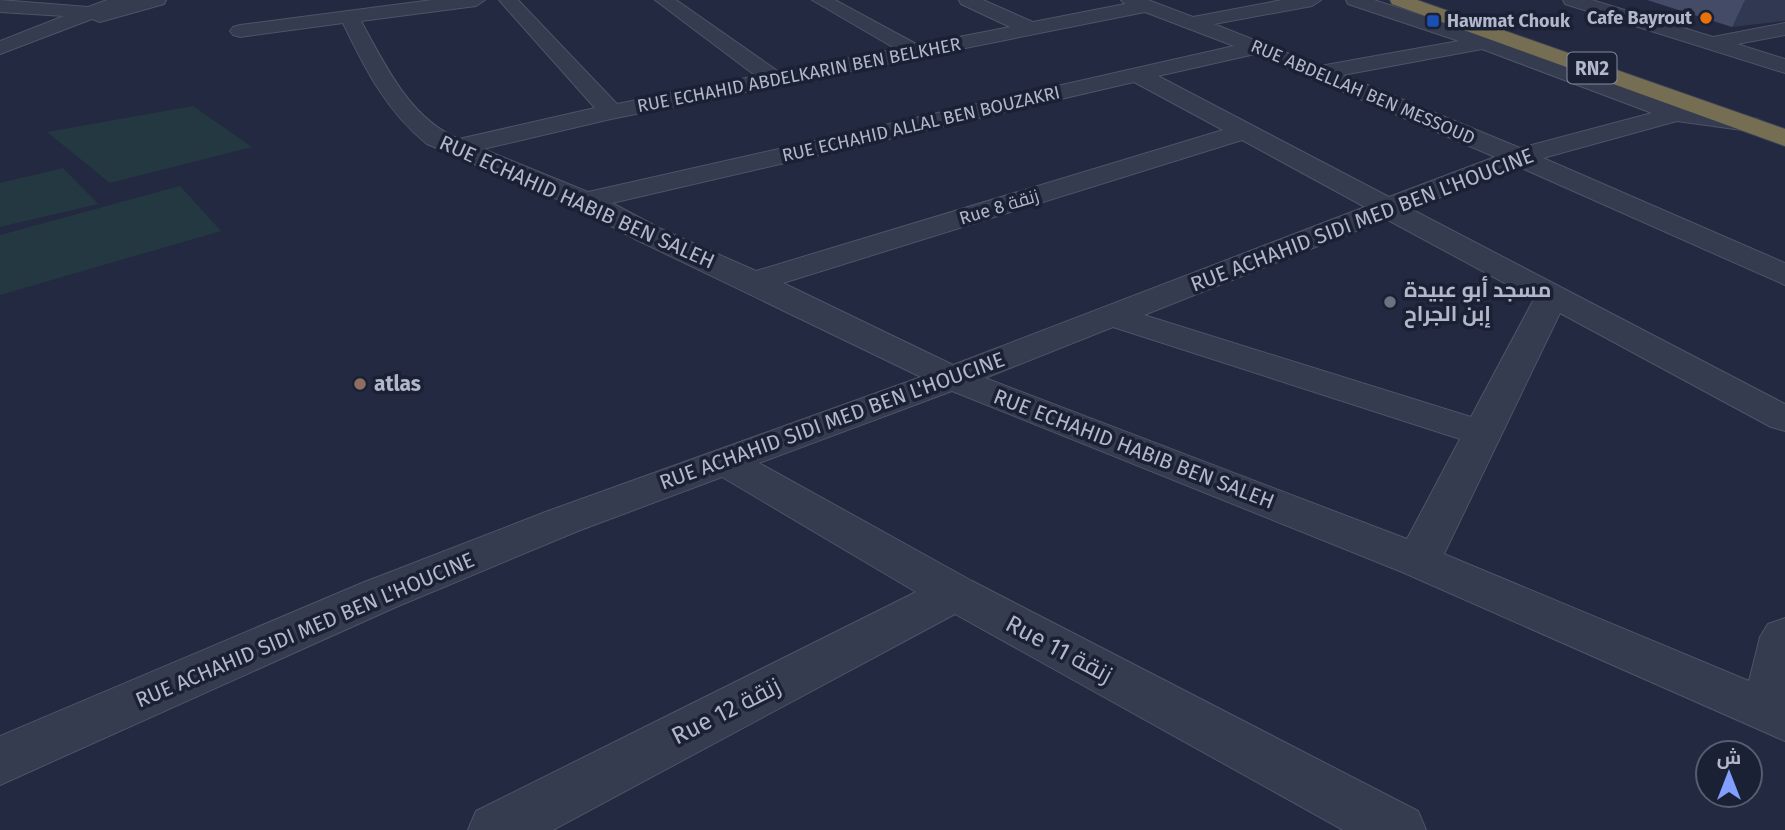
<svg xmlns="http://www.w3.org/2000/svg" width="1785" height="830" font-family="'Fira Sans',Cairo,sans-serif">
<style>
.green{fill:#243841}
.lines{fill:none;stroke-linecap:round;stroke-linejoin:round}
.minor-casing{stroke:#4e5467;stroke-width:2}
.highway-casing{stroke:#3e4457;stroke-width:2}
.minor{fill:#363c4f;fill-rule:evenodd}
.highway{fill:#766e52;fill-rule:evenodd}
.wall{fill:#434b66}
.shaded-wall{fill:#313952}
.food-dot{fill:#e8710a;stroke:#1b2134;stroke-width:2.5}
.transit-dot{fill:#1a4fb4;stroke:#1b2134;stroke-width:2.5}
.worship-dot{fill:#6b7280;stroke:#1b2134;stroke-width:2.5}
.education-dot{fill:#8d6e63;stroke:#1b2134;stroke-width:2.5}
.labels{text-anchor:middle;stroke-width:7;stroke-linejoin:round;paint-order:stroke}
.far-poi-label{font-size:18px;font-weight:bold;fill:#b2b7ca;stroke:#1b2134;text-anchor:end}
.far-street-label{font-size:18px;fill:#b2b7ca;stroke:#1b2134}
.shield{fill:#1b2134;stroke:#858a9d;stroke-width:2}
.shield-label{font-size:19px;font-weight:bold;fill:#b2b7ca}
.street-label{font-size:21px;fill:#b2b7ca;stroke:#1b2134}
.poi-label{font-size:21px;font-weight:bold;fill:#b2b7ca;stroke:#1b2134;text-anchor:start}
.near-street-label{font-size:24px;fill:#b2b7ca;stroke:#1b2134}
</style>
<rect width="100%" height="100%" fill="#222940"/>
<!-- green -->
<path class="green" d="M 193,106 L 252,147 L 110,183 L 47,132 Z
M 63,168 L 98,204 L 0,227 L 0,183 Z
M 180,186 L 221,231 L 0,295 L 0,235 Z"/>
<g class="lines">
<defs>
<path id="minor" d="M 0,0 L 88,7 L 107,0 L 166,0 L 164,4 L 107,20 L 100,22 L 92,19 L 0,54 L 0,41 L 64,16 L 0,12 Z
M 432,0 L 485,0 L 476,6 L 361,21 C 385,65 410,119 459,139 L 595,108 L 499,0 L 518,0 L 617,104 L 756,76 L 655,0 L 676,0 L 779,72 L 896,49 L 812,0 L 835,0 L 918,45 L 1010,27 L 961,4 L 959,0 L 983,0 L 1033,22 L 1125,4 L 1121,0 L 1148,0 L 1193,17 L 1282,0 L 1321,0 L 1312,6 L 1214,24 L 1320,66 L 1459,41 L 1348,4 L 1346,0 L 1374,0 L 1491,38 L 1680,107 L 1758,119 L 1761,124 L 1758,129 L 1749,131 L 1677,121 L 1543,158 L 1785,263 L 1785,285 L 1517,166 L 1411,209 L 1785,404 L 1785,431 L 1771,427 L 1560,313 L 1444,554 L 1749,681 L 1760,637 L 1768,624 L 1785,618 L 1785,741 L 1402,572 L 952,391 L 759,463 L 972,581 L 1418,811 L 1426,830 L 1343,830 L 955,614 L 553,830 L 468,830 L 476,811 L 916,592 L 722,477 L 578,531 L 396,607 L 0,785 L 0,736 L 362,583 L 548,511 L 921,377 L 637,240 L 576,207 L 427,144 C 387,112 365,69 343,23 L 240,37 L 233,35 L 230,31 L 233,27 L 240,25 ZM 1145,12 L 1234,46 L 588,192 L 483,149 L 611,119 ZM 1482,49 L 1652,113 L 1520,148 L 1343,75 ZM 1255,54 L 1495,157 L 1389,197 L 1158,76 ZM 1134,82 L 1223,130 L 756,271 L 659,228 L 612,203 ZM 1242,140 L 1365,207 L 953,365 L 783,283 ZM 1386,219 L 1534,299 L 1471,417 L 1144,315 ZM 1113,327 L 1460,439 L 1407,539 L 985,378 Z
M 1563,0 L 1592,0 L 1713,37 L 1785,23 L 1785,35 L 1737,44 L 1785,59 L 1785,73 L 1565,4 Z"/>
<path id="highway" d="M 1390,0 L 1417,0 L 1785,129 L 1785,146 L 1392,4 Z"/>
</defs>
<!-- minor casing -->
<use href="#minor" class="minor-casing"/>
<!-- highway casing -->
<use href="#highway" class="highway-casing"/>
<!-- minor -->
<use href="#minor" class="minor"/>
<!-- highway -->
<use href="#highway" class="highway"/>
</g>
<!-- wall -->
<path class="wall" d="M 1647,0 L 1785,0 L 1732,27 Z"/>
<!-- shaded-wall -->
<path class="shaded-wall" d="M 1745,0 L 1785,0 L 1785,21 L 1732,27 Z"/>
<!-- markers -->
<circle class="food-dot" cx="1706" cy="18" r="7"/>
<rect class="transit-dot" x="1426" y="14" width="14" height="14" rx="3.5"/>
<circle class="worship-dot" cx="1390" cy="302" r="7"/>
<circle class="education-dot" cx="360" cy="384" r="7"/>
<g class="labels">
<!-- far-poi labels -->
<g class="far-poi-label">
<text x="1692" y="24">Cafe Bayrout</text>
<text x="1447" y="27" text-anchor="start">Hawmat Chouk</text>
</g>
<!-- far-street labels -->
<g class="far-street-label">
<text transform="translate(799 75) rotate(-11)" y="6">RUE ECHAHID ABDELKARIN BEN BELKHER</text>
<text transform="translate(1363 92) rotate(23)" y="6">RUE ABDELLAH BEN MESSOUD</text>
<text transform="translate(921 124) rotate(-13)" y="6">RUE ECHAHID ALLAL BEN BOUZAKRI</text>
<text transform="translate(999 207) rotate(-17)" y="6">Rue 8 زنقة</text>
</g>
<!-- shield labels -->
<rect class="shield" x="1567.5" y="52.5" width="49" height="31" rx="5"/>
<g class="shield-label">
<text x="1592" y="75">RN2</text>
</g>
<!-- street labels -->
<g class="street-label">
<text transform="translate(577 202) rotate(24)" y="7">RUE ECHAHID HABIB BEN SALEH</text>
<text transform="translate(1362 220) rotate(-21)" y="7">RUE ACHAHID SIDI MED BEN L'HOUCINE</text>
<text transform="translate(832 421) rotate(-20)" y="7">RUE ACHAHID SIDI MED BEN L'HOUCINE</text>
<text transform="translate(1134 449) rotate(21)" y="7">RUE ECHAHID HABIB BEN SALEH</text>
<text transform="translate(305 630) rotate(-23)" y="7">RUE ACHAHID SIDI MED BEN L'HOUCINE</text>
</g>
<!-- poi labels -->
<g class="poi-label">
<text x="1404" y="297">مسجد أبو عبيدة<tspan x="1404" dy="24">إبن الجراح</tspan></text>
<text x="374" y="391">atlas</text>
</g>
<!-- near-street labels -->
<g class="near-street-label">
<text transform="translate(1059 649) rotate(28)" y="8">Rue 11 زنقة</text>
<text transform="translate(726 711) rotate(-27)" y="8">Rue 12 زنقة</text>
</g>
</g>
<!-- north arrow -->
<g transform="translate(1729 774)"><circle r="33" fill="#1b2134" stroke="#575d70" stroke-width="2"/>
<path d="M0-5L12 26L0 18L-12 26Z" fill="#829eff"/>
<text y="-10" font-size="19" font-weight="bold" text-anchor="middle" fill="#b2b7ca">ش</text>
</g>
</svg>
